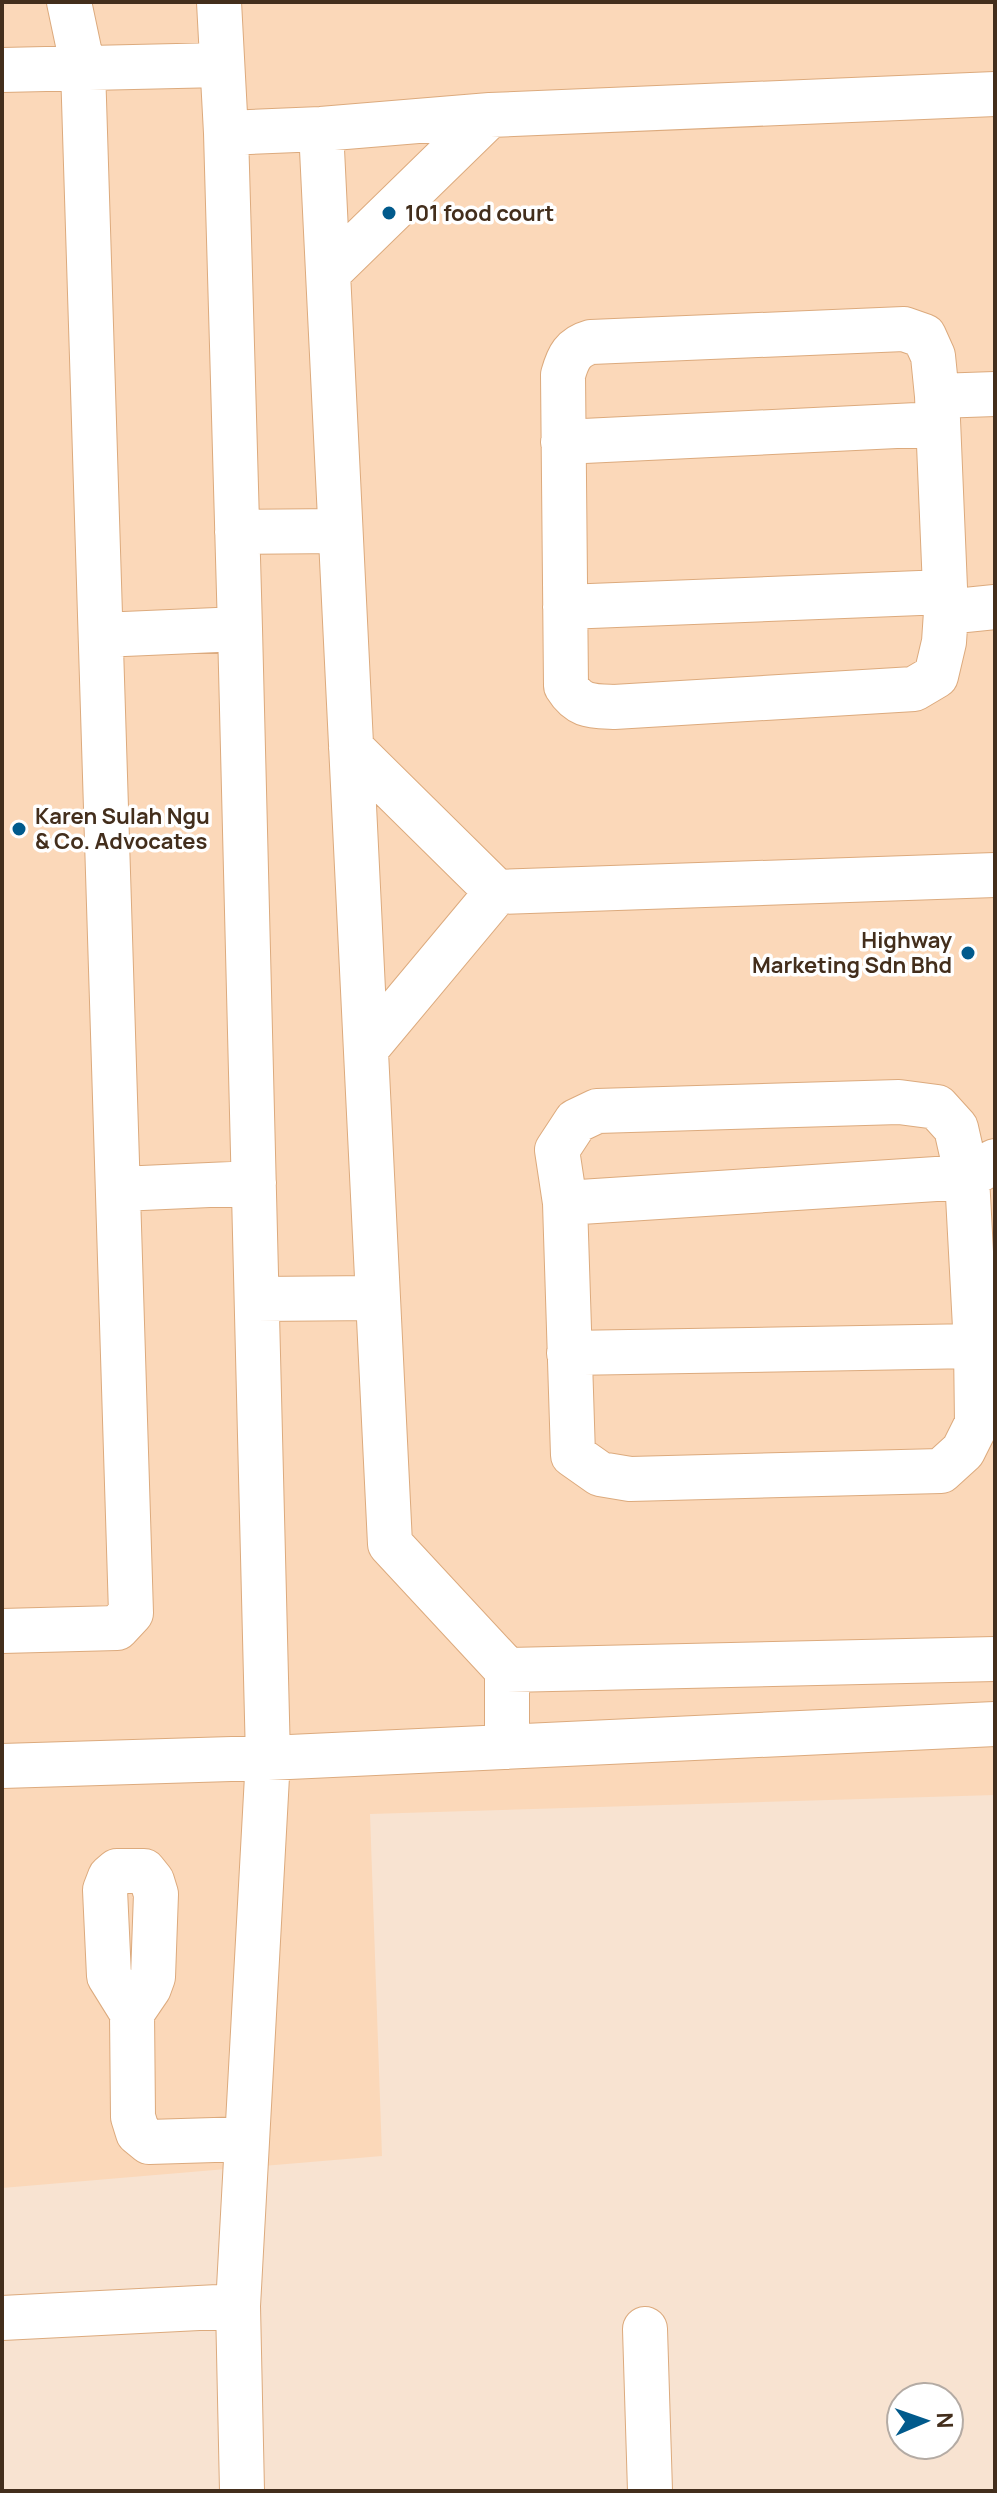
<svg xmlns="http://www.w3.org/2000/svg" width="997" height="2493" font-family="Manrope,sans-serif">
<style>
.built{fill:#fbd8b9}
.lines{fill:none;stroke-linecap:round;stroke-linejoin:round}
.minor-casing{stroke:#dcaa7d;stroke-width:46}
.minor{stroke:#fff;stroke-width:44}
.poi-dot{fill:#015a8c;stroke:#fff;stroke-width:3}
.labels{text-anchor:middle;stroke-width:7;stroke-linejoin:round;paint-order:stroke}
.poi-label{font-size:22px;font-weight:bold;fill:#432e1c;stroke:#fff;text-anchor:start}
</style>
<rect width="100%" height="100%" fill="#f8e3d1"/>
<!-- built -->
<path class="built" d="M 2,2 L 995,2 L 995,1795 L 370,1814 L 382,2156 L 2,2188 Z"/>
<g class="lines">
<defs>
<path id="minor" d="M 219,2 L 226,133 L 240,629 L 268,1758 L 238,2306 L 242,2491
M 2,70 L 221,65
M 321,129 L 390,1544 L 507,1670 L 507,1747
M 226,133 L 321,129 L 490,115 L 995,94
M 328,273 L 490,115
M 995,394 L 937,396 L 933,356 L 924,336 L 904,329 L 591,342 C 573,347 568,357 563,375 L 566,686 C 579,707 591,706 614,707 L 914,689 L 936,676 L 944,642 L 946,612 L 995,607
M 937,396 L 946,612
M 563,442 L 938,424
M 237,532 L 340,531
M 565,607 L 945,592
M 101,635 L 240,629
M 351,748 L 497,892 L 995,875
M 366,1049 L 497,892
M 899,1102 L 937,1107 L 956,1128 L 967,1177 L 976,1346 L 977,1423 L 963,1451 L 941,1471 L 630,1479 L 600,1474 L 573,1455 L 565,1203 L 557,1150 L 576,1121 L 597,1111 Z
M 120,1189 L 254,1183
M 565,1203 L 967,1177 L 995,1161
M 257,1299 L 376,1298
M 569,1353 L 976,1346 L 995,1354
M 2,1631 L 117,1628 L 131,1613 L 83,68 L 69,2
M 507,1670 L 995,1659
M 2,1766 L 268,1758 L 995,1724
M 132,2013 L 149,1988 L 153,1977 L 156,1894 L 152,1881 L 144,1871 L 117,1871 L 110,1877 L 105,1890 L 109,1976 L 132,2013 L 133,2117 L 138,2133 L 149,2142 L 247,2139
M 2,2318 L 238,2306
M 645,2329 L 650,2491"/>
</defs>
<!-- minor casing -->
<use href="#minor" class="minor-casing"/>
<!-- minor -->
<use href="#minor" class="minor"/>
</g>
<!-- markers -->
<g class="poi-dot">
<circle cx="389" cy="213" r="8"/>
<circle cx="19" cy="829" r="8"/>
<circle cx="968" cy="953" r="8"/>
</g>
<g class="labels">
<!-- poi labels -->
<g class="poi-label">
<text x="405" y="221">101 food court</text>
<text x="35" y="824">Karen Sulah Ngu<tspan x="35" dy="25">&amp; Co. Advocates</tspan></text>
<text x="952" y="948" text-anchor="end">Highway<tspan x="952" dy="25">Marketing Sdn Bhd</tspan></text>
</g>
</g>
<!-- border -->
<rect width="997" height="2493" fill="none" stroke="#432e1c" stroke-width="8"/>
<!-- north arrow -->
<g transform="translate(925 2421) rotate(88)"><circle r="38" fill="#ffffff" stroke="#b4aba4" stroke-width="2"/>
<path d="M0-6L14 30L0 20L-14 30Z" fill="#015a8c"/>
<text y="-12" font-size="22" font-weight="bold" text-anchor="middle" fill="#432e1c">N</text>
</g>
</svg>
